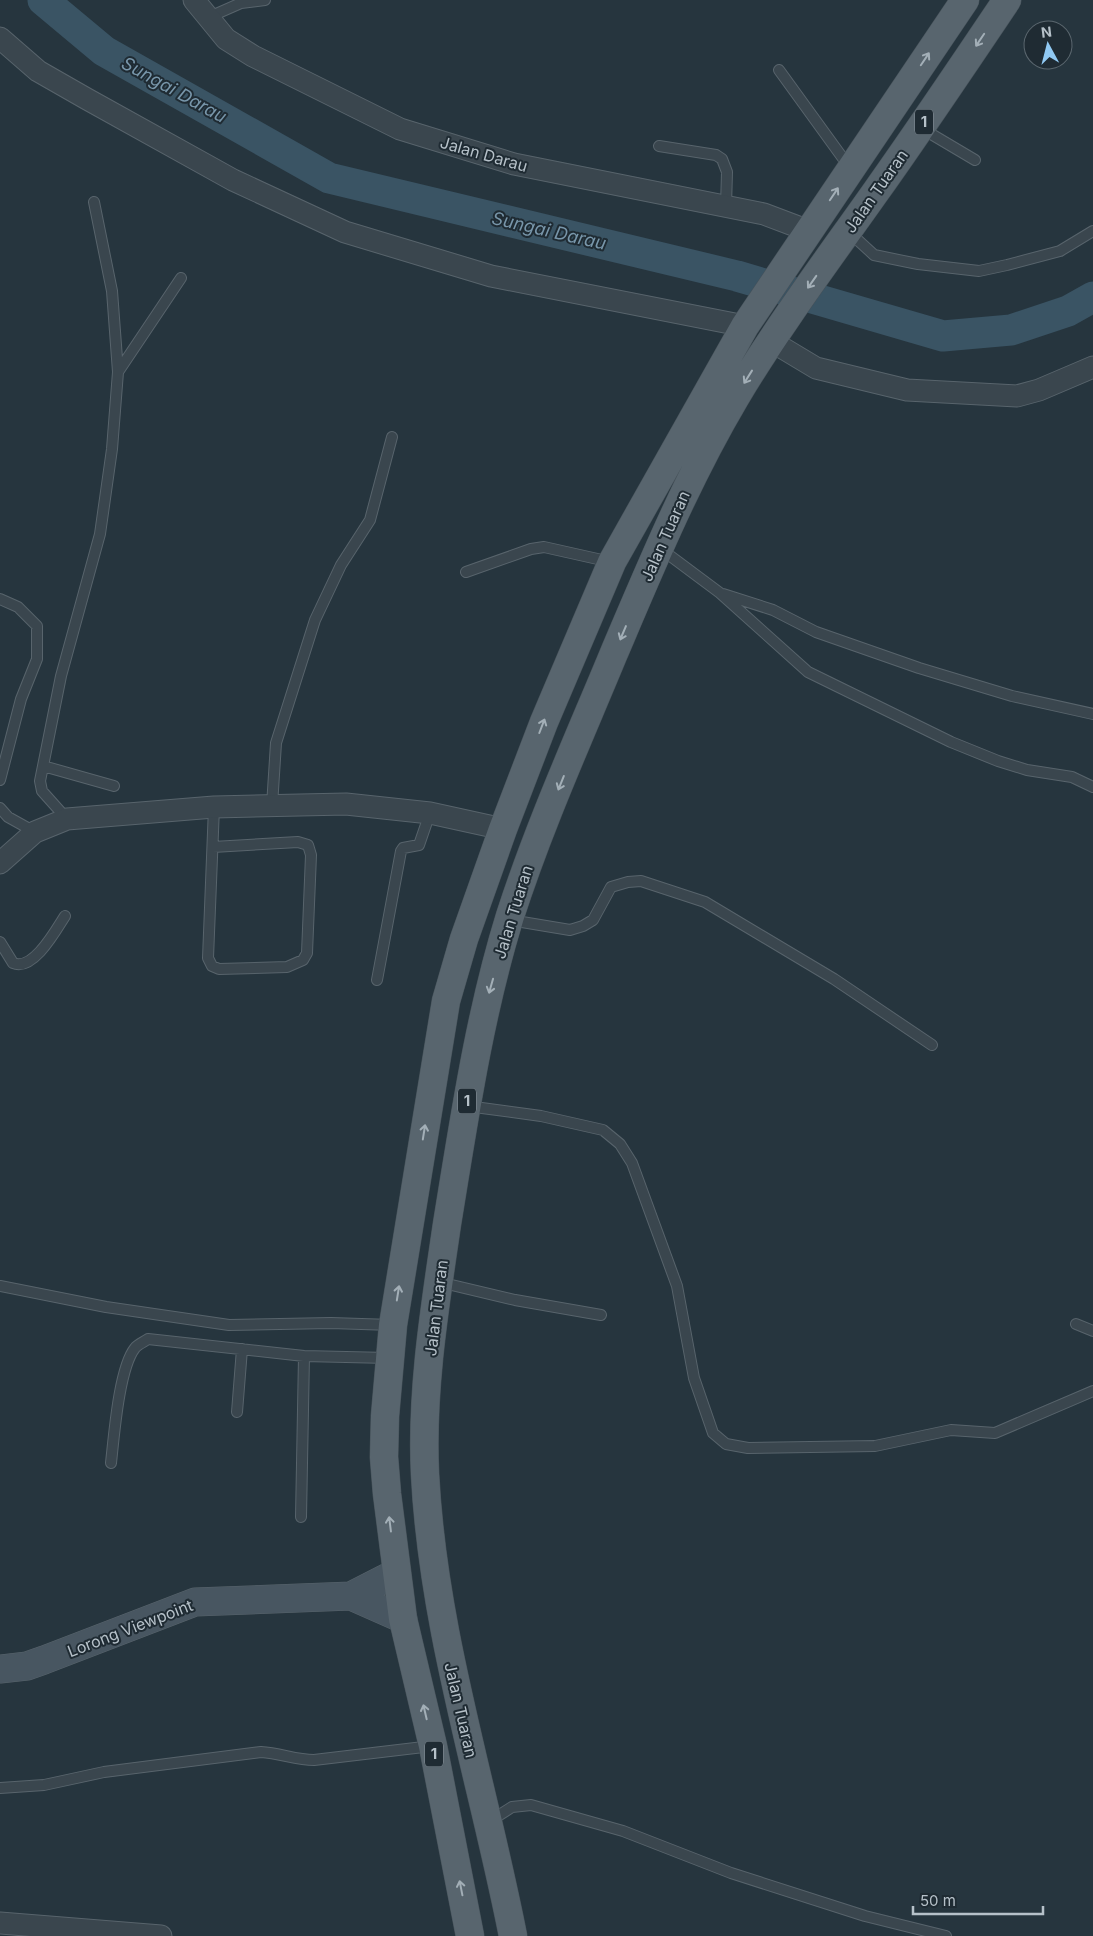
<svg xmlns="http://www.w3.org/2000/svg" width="1093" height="1936" font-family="Inter,sans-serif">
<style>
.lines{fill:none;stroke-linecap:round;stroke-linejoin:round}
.river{stroke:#3a5464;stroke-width:31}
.lane-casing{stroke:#58646c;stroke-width:12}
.street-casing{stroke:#58646c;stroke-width:23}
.secondary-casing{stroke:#58646c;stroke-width:29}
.primary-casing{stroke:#46525a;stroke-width:29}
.lane{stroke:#3a464e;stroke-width:10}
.street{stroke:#3a464e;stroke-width:21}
.secondary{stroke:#485661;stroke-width:28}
.primary{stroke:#58656e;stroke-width:28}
.oneway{stroke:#a3afb7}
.labels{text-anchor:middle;stroke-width:4;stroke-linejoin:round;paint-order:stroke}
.shield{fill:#1f2b33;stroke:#89949c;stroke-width:1}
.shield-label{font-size:15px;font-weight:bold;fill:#b6c1c9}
.street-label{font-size:16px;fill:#b6c1c9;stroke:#1f2b33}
.water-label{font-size:18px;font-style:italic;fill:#7896aa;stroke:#1f2b33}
</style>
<rect width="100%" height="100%" fill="#26353e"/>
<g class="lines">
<!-- river -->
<path class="river" d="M 43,0 L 104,51 L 329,178 L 737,276 L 943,336 L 1011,330 L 1068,311 L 1093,297"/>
<defs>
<path id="lane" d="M 207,18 L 241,3 L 265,0
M 779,70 L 850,168
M 921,128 L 975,160
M 659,146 L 716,155 L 722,159 L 727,172 L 726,206
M 94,202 L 112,291 L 118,372
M 849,232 L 874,255 L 918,264 L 979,271 L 1007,265 L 1060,251 L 1093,231
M 661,549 L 720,593 L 808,672 L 951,742 L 998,761 L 1027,770 L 1072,777 L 1093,787
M 466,572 L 531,549 L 544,547 L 611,562
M 723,594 L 773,610 L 816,632 L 919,668 L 1012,696 L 1093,714
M 0,599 L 18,607 L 37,626 L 37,659 L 21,699 L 0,780
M 43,766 L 114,786
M 272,806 L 276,743 L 315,620 L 341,565 L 370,520 L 392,437
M 0,808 L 8,817 L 35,832
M 67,819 L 42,791 L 40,781 L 61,676 L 100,534 L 112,449 L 118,372 L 181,278
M 213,847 L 298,842 L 308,845 L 311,855 L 307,953 L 303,960 L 287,967 L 219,969 L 212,966 L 208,958 L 214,807
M 510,920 L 570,930 L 583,926 L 593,920 L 611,887 L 628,882 L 641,881 L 705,902 L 834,979 L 932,1045
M 0,942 L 13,963 C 33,972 56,930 65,916
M 377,980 L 401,851 L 403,848 L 419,845 L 430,813
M 467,1106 L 541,1116 L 603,1130 L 620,1144 L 632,1163 L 677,1286 L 694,1378 L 713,1433 L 726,1444 L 748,1448 L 875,1446 L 951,1430 L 995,1433 L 1093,1391
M 439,1282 L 515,1300 L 601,1315
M 0,1286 L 106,1307 L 229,1325 L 331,1323 L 392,1325
M 1076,1324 L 1093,1331
M 237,1412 L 242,1349
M 111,1463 C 114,1436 119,1368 135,1348 C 138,1344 144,1342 148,1339 L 304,1356 L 388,1358
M 301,1517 L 304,1356
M 0,1788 L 44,1785 L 104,1772 L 261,1752 C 280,1753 296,1760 314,1760 L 432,1746
M 490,1821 L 512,1807 L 531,1805 L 623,1831 L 731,1873 L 865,1916 L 946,1936"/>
<path id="street" d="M 194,0 L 226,39 L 253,56 L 400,129 L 514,164 L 764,214 L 809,231
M 0,38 L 38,71 L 87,99 L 233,180 L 345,232 L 491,276 L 745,326
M 771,341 L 816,368 L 907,390 L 1017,396 L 1039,390 L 1093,367
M 0,863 L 35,832 L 67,819 L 214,807 L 346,804 L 430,813 L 503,829
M 0,1923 L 161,1936"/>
<path id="secondary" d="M 351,1596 L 396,1573
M 0,1669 L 27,1666 L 44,1660 L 195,1602 L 351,1596 L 403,1619"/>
<path id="primary" d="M 470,1936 L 433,1746 L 403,1619 L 387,1494 L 384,1457 L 385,1416 L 393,1325 L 446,1001 L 464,939 L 503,829 L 544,722 L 612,562 L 745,326 L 965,0
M 513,1936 C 483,1782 433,1632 425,1474 C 421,1390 435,1306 447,1224 C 464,1120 479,1016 510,916 C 539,826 578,740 614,653 C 651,566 687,479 735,398 C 778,326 829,258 877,190 C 921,128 964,64 1007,0"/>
</defs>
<!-- lane casing -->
<use href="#lane" class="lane-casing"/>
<!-- street casing -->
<use href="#street" class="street-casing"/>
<!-- secondary casing -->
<use href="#secondary" class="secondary-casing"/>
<!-- primary casing -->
<use href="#primary" class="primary-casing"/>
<!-- lane -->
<use href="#lane" class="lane"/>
<!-- street -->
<use href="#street" class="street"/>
<!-- secondary -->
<use href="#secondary" class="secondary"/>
<!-- primary -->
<use href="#primary" class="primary"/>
</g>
<!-- one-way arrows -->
<defs><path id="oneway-shaft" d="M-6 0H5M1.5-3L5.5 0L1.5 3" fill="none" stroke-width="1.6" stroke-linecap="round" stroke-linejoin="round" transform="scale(1.25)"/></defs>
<g class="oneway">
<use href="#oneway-shaft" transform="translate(980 40) rotate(124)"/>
<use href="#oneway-shaft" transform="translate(925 59) rotate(-56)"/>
<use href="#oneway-shaft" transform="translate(834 194) rotate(-56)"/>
<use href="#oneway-shaft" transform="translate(812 282) rotate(125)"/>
<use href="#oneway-shaft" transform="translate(748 377) rotate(122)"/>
<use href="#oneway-shaft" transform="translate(623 633) rotate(113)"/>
<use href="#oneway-shaft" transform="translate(542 726) rotate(-69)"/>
<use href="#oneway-shaft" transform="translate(561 783) rotate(112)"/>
<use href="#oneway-shaft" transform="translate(491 986) rotate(106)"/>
<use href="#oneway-shaft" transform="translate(424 1132) rotate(-81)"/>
<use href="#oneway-shaft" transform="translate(398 1293) rotate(-81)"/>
<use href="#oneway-shaft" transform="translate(390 1524) rotate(-97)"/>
<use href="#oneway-shaft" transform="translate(425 1712) rotate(-103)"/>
<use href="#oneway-shaft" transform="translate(461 1888) rotate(-101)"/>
</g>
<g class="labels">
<!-- shield labels -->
<g class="shield">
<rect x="915" y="109.5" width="18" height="25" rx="4"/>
<rect x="458" y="1088.5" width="18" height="25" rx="4"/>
<rect x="425" y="1741.5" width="18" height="25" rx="4"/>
</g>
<g class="shield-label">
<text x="924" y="127">1</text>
<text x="467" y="1106">1</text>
<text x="434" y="1759">1</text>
</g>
<!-- street labels -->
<g class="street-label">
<text transform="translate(484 154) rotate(16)" y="6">Jalan Darau</text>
<text transform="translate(876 191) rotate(-55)" y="6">Jalan Tuaran</text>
<text transform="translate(665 536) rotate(-66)" y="6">Jalan Tuaran</text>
<text transform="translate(513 912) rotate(-73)" y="6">Jalan Tuaran</text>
<text transform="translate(436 1308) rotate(-83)" y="6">Jalan Tuaran</text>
<text transform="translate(130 1628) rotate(-21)" y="6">Lorong Viewpoint</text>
<text transform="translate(461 1710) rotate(77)" y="6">Jalan Tuaran</text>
</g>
<!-- water labels -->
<g class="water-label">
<text transform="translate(174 90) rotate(29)" y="6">Sungai Darau</text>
<text transform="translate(549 231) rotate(13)" y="6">Sungai Darau</text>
</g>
</g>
<!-- north arrow -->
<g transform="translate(1048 45) rotate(353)"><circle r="24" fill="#1f2b33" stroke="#5b676f"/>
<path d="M0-4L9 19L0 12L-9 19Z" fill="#90c9f3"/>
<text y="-8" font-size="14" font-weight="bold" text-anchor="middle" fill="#b6c1c9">N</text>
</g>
<!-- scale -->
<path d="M913 1906v8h130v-8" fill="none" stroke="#b6c1c9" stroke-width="2.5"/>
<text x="920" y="1906" font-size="15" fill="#b6c1c9" stroke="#1f2b33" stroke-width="4" paint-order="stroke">50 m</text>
</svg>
